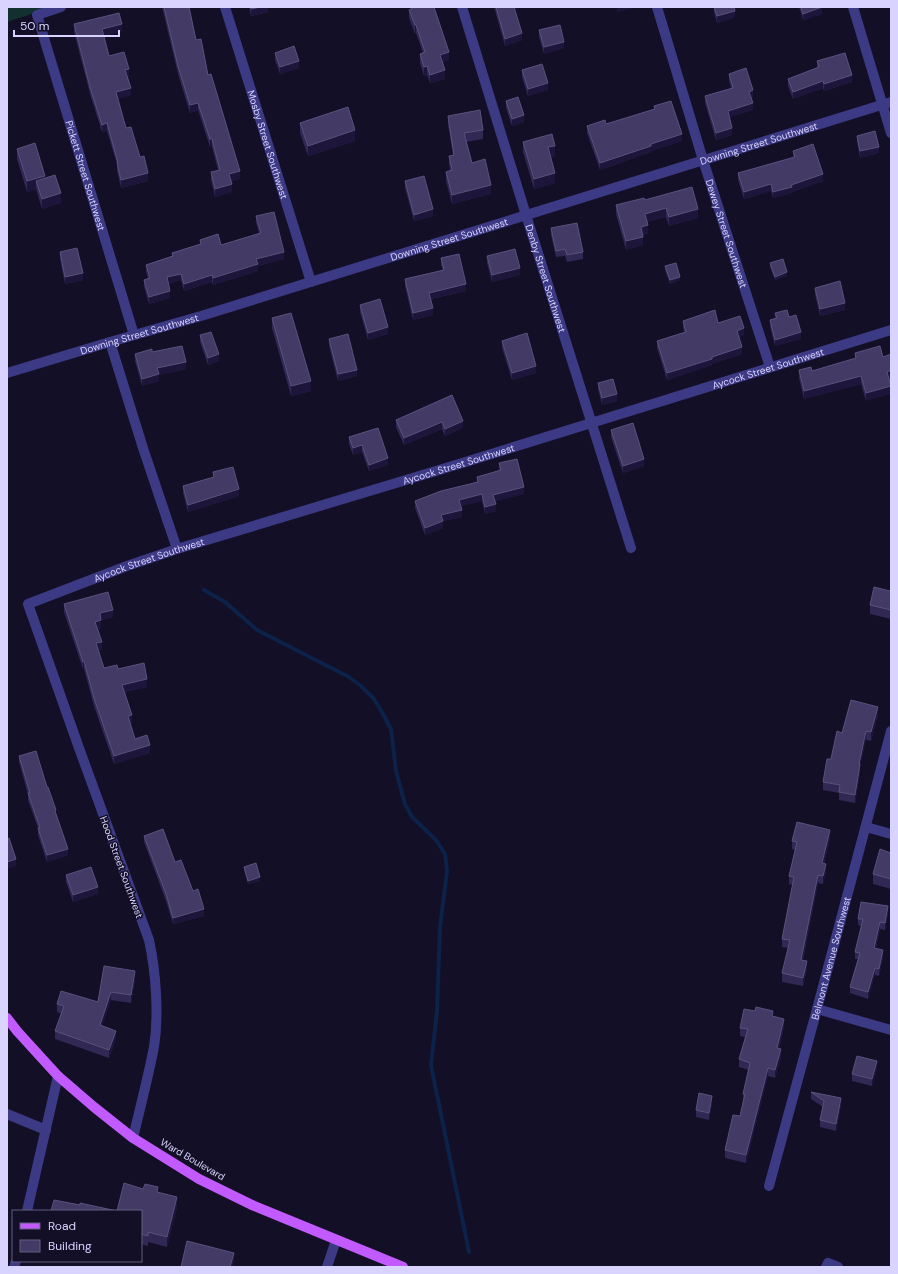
<svg xmlns="http://www.w3.org/2000/svg" width="898" height="1274" font-family="'DM Sans',sans-serif">
<style>
.green{fill:#12302f}
.lines{fill:none;stroke-linecap:round;stroke-linejoin:round}
.stream{stroke:#0c2248;stroke-width:4}
.minor{stroke:#3d3a85;stroke-width:10}
.major{stroke:#c25bff;stroke-width:10}
.wall{fill:#312854}
.shaded-wall{fill:#1d163a}
.building{fill:#433a66;stroke:#5a527e}
.labels{text-anchor:middle;stroke-width:3;stroke-linejoin:round;paint-order:stroke}
.street-label{font-size:10px;fill:#d9d4ff;stroke:#130f26}
</style>
<rect width="100%" height="100%" fill="#130f26"/>
<!-- green -->
<path class="green" d="M 7,7 L 53,7 L 7,22 Z"/>
<g class="lines">
<!-- stream -->
<path class="stream" d="M 204,590 L 225,602 L 257,630 L 349,677 L 361,686 L 374,699 L 383,714 L 391,729 L 396,771 L 405,804 L 412,817 L 436,840 L 445,854 L 447,871 L 440,927 L 437,1011 L 431,1065 L 469,1252"/>
<!-- minor -->
<g class="minor">
<path id="s1" d="M 61,7 L 37,15 L 134,335"/>
<path id="s2" d="M 225,7 L 311,282"/>
<path id="s3" d="M 462,7 L 526,215 L 631,548"/>
<path id="s4" d="M 657,7 L 703,160 L 770,367"/>
<path d="M 853,7 L 891,133"/>
<path d="M 110,342 L 143,448 L 177,549"/>
<path id="s5" d="M 7,373 L 110,342 L 201,316 L 891,102"/>
<path d="M 866,827 L 891,834"/>
<path d="M 817,1009 L 891,1030"/>
<path d="M 7,1114 L 46,1130"/>
<path id="s6" d="M 133,1138 C 140,1108 148,1078 154,1047 C 159,1015 156,972 149,940 L 79,748 L 28,604 L 127,566 L 177,549 L 459,464 L 891,330"/>
<path id="s7" d="M 769,1186 L 817,1009 L 891,731"/>
<path d="M 27,1211 L 58,1076"/>
<path d="M 14,1267 L 16,1261"/>
<path d="M 327,1267 L 336,1240"/>
<path d="M 826,1267 L 828,1263 L 838,1267"/>
</g>
<!-- major -->
<path class="major" d="M 7,1018 L 17,1031 L 58,1076 L 94,1107 L 133,1138 L 199,1179 L 252,1205 L 403,1267"/>
</g>
<!-- wall -->
<path class="wall" d="M 162,7 L 189,7 L 196,40 L 208,75 L 240,179 L 231,181 L 232,192 L 215,197 L 211,180 L 211,172 L 218,170 L 212,147 L 210,147 L 198,110 L 190,113 L 178,74 Z
M 249,7 L 268,7 L 268,12 L 251,16 Z
M 410,7 L 434,7 L 449,60 L 443,62 L 445,79 L 430,83 L 427,75 L 424,76 L 420,63 L 420,54 L 423,53 L 416,33 L 415,34 L 409,18 L 409,10 L 411,9 Z
M 494,7 L 522,7 L 514,9 L 522,40 L 505,46 Z
M 714,7 L 734,7 L 735,17 L 717,23 L 714,12 Z
M 799,7 L 822,7 L 822,14 L 803,20 Z
M 74,24 L 122,31 L 104,36 L 109,56 L 129,77 L 128,77 L 131,95 L 118,99 L 126,128 L 140,157 L 148,181 L 121,188 L 117,171 L 117,164 L 107,131 L 102,132 L 90,94 L 74,32 Z
M 539,30 L 564,48 L 544,54 L 539,37 Z
M 275,53 L 299,68 L 280,74 L 275,60 Z
M 890,53 L 891,53 L 891,64 L 890,60 Z
M 817,61 L 852,82 L 824,91 L 823,88 L 793,99 L 788,86 L 788,79 L 817,68 Z
M 522,70 L 548,90 L 528,96 L 522,77 Z
M 729,74 L 753,97 L 751,98 L 753,110 L 729,117 L 732,135 L 716,140 L 705,103 L 705,96 L 731,88 L 729,80 Z
M 506,101 L 524,122 L 512,126 L 506,108 Z
M 654,106 L 682,141 L 651,151 L 651,152 L 600,170 L 587,133 L 587,126 L 606,124 L 654,110 Z
M 448,116 L 483,130 L 483,139 L 466,142 L 472,163 L 491,194 L 452,204 L 446,181 L 446,172 L 450,170 L 449,165 L 449,156 L 453,155 L 448,125 Z
M 300,123 L 355,141 L 308,156 L 300,133 Z
M 857,136 L 879,153 L 860,158 L 857,142 Z
M 523,142 L 555,156 L 551,157 L 555,183 L 534,189 L 523,152 Z
M 17,149 L 45,178 L 61,203 L 42,209 L 36,189 L 27,192 L 17,159 Z
M 793,151 L 823,181 L 792,192 L 792,193 L 773,198 L 771,191 L 744,199 L 738,180 L 738,173 L 793,157 Z
M 405,181 L 433,216 L 414,221 L 405,188 Z
M 645,200 L 698,218 L 669,226 L 666,217 L 647,222 L 648,233 L 643,235 L 643,245 L 626,250 L 616,214 L 616,205 Z
M 256,216 L 284,259 L 258,266 L 258,271 L 213,285 L 212,282 L 184,291 L 181,280 L 168,284 L 170,298 L 149,304 L 144,287 L 144,280 L 148,279 L 146,272 L 146,265 L 172,256 L 172,253 L 200,244 L 200,240 L 221,245 L 259,233 L 256,223 Z
M 551,228 L 583,252 L 583,259 L 567,262 L 565,256 L 556,257 L 551,235 Z
M 60,252 L 83,280 L 65,284 L 60,259 Z
M 487,256 L 520,275 L 492,282 L 487,263 Z
M 441,258 L 466,291 L 431,299 L 433,315 L 413,320 L 405,286 L 405,279 L 443,270 L 441,265 Z
M 770,263 L 787,276 L 775,280 L 770,267 Z
M 665,266 L 680,280 L 670,284 L 665,270 Z
M 815,288 L 845,310 L 820,316 L 815,294 Z
M 360,305 L 388,334 L 368,340 L 360,312 Z
M 775,313 L 789,317 L 801,339 L 775,346 L 770,327 L 770,320 L 775,318 Z
M 272,318 L 311,391 L 291,396 L 272,328 Z
M 683,321 L 718,323 L 744,335 L 739,337 L 742,354 L 712,364 L 712,365 L 667,380 L 657,348 L 657,341 L 684,332 L 683,328 Z
M 200,335 L 219,361 L 208,365 L 200,342 Z
M 329,339 L 357,376 L 338,381 L 329,346 Z
M 502,341 L 536,373 L 512,380 L 502,348 Z
M 152,352 L 186,369 L 159,375 L 159,381 L 142,386 L 135,361 L 135,354 Z
M 855,353 L 889,379 L 866,401 L 861,384 L 804,399 L 799,378 L 799,370 L 812,371 L 855,359 Z
M 598,383 L 617,401 L 602,405 L 598,389 Z
M 396,420 L 463,421 L 463,428 L 445,436 L 442,429 L 404,445 L 396,427 Z
M 378,428 L 388,465 L 369,471 L 362,452 L 353,455 L 349,444 L 349,437 Z
M 611,430 L 644,466 L 623,473 L 611,437 Z
M 499,463 L 524,494 L 495,501 L 496,511 L 485,514 L 482,501 L 461,506 L 462,517 L 443,521 L 443,528 L 425,535 L 415,508 L 415,501 L 477,482 L 477,477 L 499,471 Z
M 213,472 L 239,496 L 188,512 L 183,493 L 183,486 L 213,477 Z
M 891,589 L 891,619 L 870,614 L 870,605 L 890,591 Z
M 64,604 L 113,617 L 101,620 L 101,628 L 98,629 L 102,649 L 98,651 L 104,668 L 118,669 L 147,687 L 124,692 L 132,723 L 130,723 L 135,739 L 150,753 L 114,764 L 94,706 L 84,669 L 83,669 L 64,612 Z
M 878,715 L 871,741 L 866,740 L 860,766 L 860,773 L 855,803 L 839,800 L 839,793 L 823,790 L 823,782 L 831,759 L 842,733 Z
M 19,756 L 47,787 L 56,815 L 68,855 L 47,862 L 38,835 L 38,828 L 28,800 L 28,795 L 19,762 Z
M 144,836 L 175,862 L 193,891 L 204,916 L 173,924 L 166,901 L 144,842 Z
M 830,838 L 824,864 L 826,872 L 823,884 L 818,883 L 803,960 L 807,969 L 803,986 L 782,982 L 782,973 L 788,948 L 782,947 L 782,939 L 793,885 L 789,884 L 789,876 L 795,850 L 792,849 L 792,841 Z
M 891,853 L 891,889 L 873,884 L 873,874 Z
M 244,867 L 260,881 L 248,884 L 244,870 Z
M 66,875 L 98,894 L 73,902 L 66,882 Z
M 888,913 L 885,930 L 880,929 L 876,948 L 883,957 L 879,976 L 875,975 L 868,999 L 850,993 L 850,987 L 858,959 L 855,959 L 855,952 L 861,926 L 858,925 L 858,919 Z
M 104,966 L 135,980 L 131,1003 L 111,1000 L 102,1026 L 116,1039 L 109,1058 L 55,1039 L 55,1031 L 62,1014 L 57,1012 L 57,1004 L 98,1002 Z
M 773,1016 L 784,1027 L 779,1049 L 781,1057 L 775,1078 L 768,1076 L 746,1163 L 725,1158 L 725,1150 L 740,1116 L 743,1102 L 743,1094 L 749,1070 L 739,1067 L 739,1059 L 745,1037 L 740,1036 L 740,1028 Z
M 877,1068 L 872,1086 L 852,1081 L 852,1074 Z
M 811,1092 L 841,1105 L 836,1131 L 820,1127 L 820,1120 L 823,1107 L 811,1099 Z
M 712,1103 L 709,1120 L 696,1117 L 696,1110 Z
M 158,1192 L 177,1207 L 167,1247 L 148,1242 L 148,1246 L 141,1244 L 141,1211 L 51,1211 L 80,1205 L 117,1211 Z"/>
<!-- shaded-wall -->
<path class="shaded-wall" d="M 261,7 L 268,7 L 268,12 L 251,16 L 251,9 Z
M 512,7 L 522,7 L 512,10 Z
M 617,7 L 638,7 L 617,12 Z
M 822,7 L 822,14 L 803,20 L 803,14 Z
M 735,11 L 735,17 L 717,23 L 717,16 Z
M 122,24 L 122,31 L 102,37 L 102,29 Z
M 415,25 L 416,25 L 416,33 L 415,34 Z
M 522,33 L 522,40 L 505,46 L 505,39 Z
M 564,42 L 564,48 L 544,54 L 544,47 Z
M 449,52 L 449,60 L 440,63 L 440,55 Z
M 299,61 L 299,68 L 280,74 L 280,67 Z
M 427,66 L 427,75 L 424,76 L 424,67 Z
M 129,69 L 129,77 L 125,78 L 125,70 Z
M 445,70 L 445,79 L 430,83 L 430,75 Z
M 852,75 L 852,82 L 824,91 L 824,84 Z
M 823,81 L 823,88 L 793,99 L 793,92 Z
M 548,83 L 548,90 L 528,96 L 528,89 Z
M 131,88 L 131,95 L 116,100 L 116,92 Z
M 753,90 L 753,97 L 749,98 L 749,92 Z
M 198,103 L 198,110 L 190,113 L 190,105 Z
M 753,103 L 753,110 L 728,118 L 728,111 Z
M 524,115 L 524,122 L 512,126 L 512,119 Z
M 107,123 L 107,131 L 102,132 L 102,125 Z
M 732,128 L 732,135 L 716,140 L 716,133 Z
M 355,130 L 355,141 L 308,156 L 308,146 Z
M 682,134 L 682,141 L 651,151 L 651,152 L 600,170 L 600,163 L 651,144 Z
M 210,139 L 212,139 L 212,147 L 210,147 Z
M 555,146 L 555,156 L 548,158 L 548,147 Z
M 879,147 L 879,153 L 860,158 L 860,151 Z
M 240,171 L 240,179 L 229,182 L 229,174 Z
M 148,173 L 148,181 L 121,188 L 121,180 Z
M 555,173 L 555,183 L 534,189 L 534,179 Z
M 823,174 L 823,181 L 792,192 L 792,193 L 773,198 L 773,192 Z
M 45,176 L 45,186 L 36,181 L 36,189 L 27,192 L 27,181 Z
M 232,184 L 232,192 L 215,197 L 215,189 Z
M 771,184 L 771,191 L 744,199 L 744,192 Z
M 491,185 L 491,194 L 452,204 L 452,195 Z
M 61,193 L 61,203 L 42,209 L 42,199 Z
M 666,208 L 666,217 L 645,223 L 645,214 Z
M 433,209 L 433,216 L 414,221 L 414,215 Z
M 698,209 L 698,218 L 669,226 L 669,217 Z
M 648,225 L 648,233 L 641,235 L 641,227 Z
M 643,237 L 643,245 L 626,250 L 626,241 Z
M 284,252 L 284,259 L 258,266 L 258,271 L 213,285 L 213,278 L 256,259 Z
M 520,268 L 520,275 L 492,282 L 492,275 Z
M 787,272 L 787,276 L 775,280 L 775,277 Z
M 83,273 L 83,280 L 65,284 L 65,277 Z
M 181,274 L 181,280 L 167,284 L 167,277 Z
M 212,275 L 212,282 L 184,291 L 184,284 Z
M 680,277 L 680,280 L 670,284 L 670,280 Z
M 466,284 L 466,291 L 429,299 L 429,293 Z
M 170,291 L 170,298 L 149,304 L 149,297 Z
M 845,303 L 845,310 L 820,316 L 820,309 Z
M 433,308 L 433,315 L 413,320 L 413,313 Z
M 388,327 L 388,334 L 368,340 L 368,333 Z
M 744,328 L 744,335 L 737,338 L 737,331 Z
M 801,332 L 801,339 L 775,346 L 775,340 Z
M 742,347 L 742,354 L 712,364 L 712,365 L 667,380 L 667,373 Z
M 219,354 L 219,361 L 208,365 L 208,358 Z
M 186,362 L 186,369 L 159,375 L 159,381 L 142,386 L 142,379 L 157,368 Z
M 536,366 L 536,373 L 512,380 L 512,373 Z
M 357,370 L 357,376 L 338,381 L 338,374 Z
M 891,370 L 891,378 L 887,379 L 887,372 Z
M 861,376 L 861,384 L 804,399 L 804,391 Z
M 311,381 L 311,391 L 291,396 L 291,386 Z
M 891,386 L 891,394 L 866,401 L 866,393 Z
M 617,394 L 617,401 L 602,405 L 602,398 Z
M 463,421 L 463,428 L 445,436 L 445,429 Z
M 442,422 L 442,429 L 404,445 L 404,438 Z
M 362,445 L 362,452 L 353,455 L 353,448 Z
M 388,458 L 388,465 L 369,471 L 369,465 Z
M 644,459 L 644,466 L 623,473 L 623,466 Z
M 524,487 L 524,494 L 493,502 L 493,495 Z
M 239,489 L 239,496 L 188,512 L 188,505 Z
M 482,494 L 482,501 L 459,507 L 459,500 Z
M 496,504 L 496,511 L 485,514 L 485,507 Z
M 462,510 L 462,517 L 443,521 L 443,528 L 425,535 L 425,528 L 441,515 Z
M 113,610 L 113,617 L 101,620 L 101,628 L 95,629 L 95,622 L 100,613 Z
M 102,642 L 102,649 L 96,651 L 96,643 Z
M 84,661 L 84,669 L 83,669 L 83,662 Z
M 147,679 L 147,687 L 122,692 L 122,685 Z
M 878,707 L 878,715 L 871,741 L 871,732 Z
M 132,715 L 132,723 L 128,724 L 128,716 Z
M 866,731 L 866,740 L 860,766 L 860,773 L 855,803 L 855,795 L 859,764 Z
M 150,745 L 150,753 L 114,764 L 114,756 Z
M 830,830 L 830,838 L 822,871 L 822,863 Z
M 68,849 L 68,855 L 47,862 L 47,855 Z
M 16,859 L 16,866 L 7,869 L 7,862 Z
M 826,864 L 826,872 L 823,884 L 823,876 Z
M 818,875 L 818,883 L 801,968 L 801,960 Z
M 260,877 L 260,881 L 248,884 L 248,881 Z
M 7,886 L 8,886 L 8,892 L 7,893 Z
M 98,887 L 98,894 L 73,902 L 73,895 Z
M 888,906 L 888,913 L 885,930 L 885,923 Z
M 204,909 L 204,916 L 173,924 L 173,918 Z
M 880,922 L 880,929 L 874,955 L 874,948 Z
M 883,950 L 883,957 L 879,976 L 879,969 Z
M 807,961 L 807,969 L 803,986 L 803,978 Z
M 875,968 L 875,975 L 868,999 L 868,992 Z
M 135,971 L 135,980 L 131,1003 L 131,995 Z
M 111,992 L 111,1000 L 100,1033 L 100,1025 Z
M 784,1019 L 784,1027 L 777,1056 L 777,1048 Z
M 116,1031 L 116,1039 L 109,1058 L 109,1050 Z
M 781,1049 L 781,1057 L 775,1078 L 775,1070 Z
M 877,1061 L 877,1068 L 872,1086 L 872,1079 Z
M 768,1068 L 768,1076 L 746,1163 L 746,1155 Z
M 712,1096 L 712,1103 L 709,1120 L 709,1113 Z
M 841,1098 L 841,1105 L 836,1131 L 836,1124 Z
M 177,1197 L 177,1207 L 167,1247 L 167,1237 Z
M 234,1253 L 234,1263 L 233,1267 L 230,1267 Z"/>
<!-- building -->
<path class="building" d="M 164,7 L 189,7 L 196,40 L 201,39 L 208,75 L 211,74 L 240,171 L 229,174 L 232,184 L 215,189 L 211,172 L 220,170 L 212,139 L 210,139 L 198,103 L 190,105 L 178,66 Z
M 250,7 L 261,7 L 251,9 Z
M 413,7 L 434,7 L 449,52 L 440,55 L 445,70 L 430,75 L 427,66 L 424,67 L 420,54 L 425,52 L 416,25 L 415,25 L 409,10 L 413,8 Z
M 496,7 L 514,7 L 522,33 L 505,39 Z
M 714,7 L 734,7 L 735,11 L 717,16 Z
M 801,7 L 822,7 L 803,14 Z
M 119,13 L 122,24 L 102,29 L 109,56 L 124,52 L 129,69 L 125,70 L 131,88 L 116,92 L 126,128 L 131,127 L 140,157 L 144,156 L 148,173 L 121,180 L 117,163 L 118,163 L 107,123 L 102,125 L 90,87 L 74,24 Z
M 560,25 L 564,42 L 544,47 L 539,30 Z
M 294,46 L 299,61 L 280,67 L 275,53 Z
M 845,53 L 852,75 L 824,84 L 823,81 L 793,92 L 788,79 L 819,67 L 817,61 Z
M 542,64 L 548,83 L 528,89 L 522,70 Z
M 746,68 L 753,90 L 749,92 L 753,103 L 728,111 L 732,128 L 716,133 L 705,96 L 733,88 L 729,74 Z
M 518,97 L 524,115 L 512,119 L 506,101 Z
M 671,101 L 682,134 L 651,144 L 651,146 L 600,163 L 587,126 L 605,120 L 606,124 L 655,109 L 654,106 Z
M 348,107 L 355,130 L 308,146 L 300,123 Z
M 480,110 L 483,130 L 464,133 L 472,163 L 485,159 L 491,185 L 452,195 L 446,172 L 452,170 L 449,156 L 454,155 L 448,116 Z
M 875,131 L 879,147 L 860,151 L 857,136 Z
M 552,134 L 555,146 L 548,147 L 555,173 L 534,179 L 523,142 Z
M 35,143 L 45,176 L 27,181 L 17,149 Z
M 813,144 L 823,174 L 791,185 L 792,187 L 773,192 L 771,184 L 744,192 L 738,173 L 795,157 L 793,151 Z
M 55,175 L 61,193 L 42,199 L 36,181 Z
M 424,176 L 433,209 L 414,215 L 405,181 Z
M 692,187 L 698,209 L 669,217 L 666,208 L 645,214 L 648,225 L 641,227 L 643,237 L 626,241 L 616,205 L 644,198 L 645,200 Z
M 274,212 L 284,252 L 256,259 L 258,264 L 213,278 L 212,275 L 184,284 L 181,274 L 167,277 L 170,291 L 149,297 L 144,280 L 150,278 L 146,265 L 173,256 L 172,253 L 201,244 L 200,240 L 218,234 L 221,245 L 261,233 L 256,216 Z
M 577,223 L 583,252 L 567,255 L 565,249 L 556,251 L 551,228 Z
M 77,248 L 83,273 L 65,277 L 60,252 Z
M 515,249 L 520,268 L 492,275 L 487,256 Z
M 459,254 L 466,284 L 429,293 L 433,308 L 413,313 L 405,279 L 444,270 L 441,258 Z
M 783,259 L 787,272 L 775,277 L 770,263 Z
M 676,263 L 680,277 L 670,280 L 665,266 Z
M 840,281 L 845,303 L 820,309 L 815,288 Z
M 380,299 L 388,327 L 368,333 L 360,305 Z
M 715,310 L 718,323 L 740,316 L 744,328 L 737,331 L 742,347 L 712,357 L 712,359 L 667,373 L 657,341 L 686,332 L 683,321 Z
M 787,310 L 789,317 L 796,315 L 801,332 L 775,340 L 770,320 L 777,318 L 775,313 Z
M 291,313 L 311,381 L 291,386 L 272,318 Z
M 211,332 L 219,354 L 208,358 L 200,335 Z
M 527,333 L 536,366 L 512,373 L 502,341 Z
M 348,334 L 357,370 L 338,374 L 329,339 Z
M 182,346 L 186,362 L 157,368 L 159,374 L 142,379 L 135,354 L 152,349 L 152,352 Z
M 880,346 L 883,357 L 891,354 L 891,370 L 887,372 L 891,386 L 866,393 L 861,376 L 804,391 L 799,370 L 811,367 L 812,371 L 856,358 L 855,353 Z
M 613,379 L 617,394 L 602,398 L 598,383 Z
M 452,395 L 463,421 L 445,429 L 442,422 L 404,438 L 396,420 Z
M 633,423 L 644,459 L 623,466 L 611,430 Z
M 378,428 L 388,458 L 369,465 L 362,445 L 353,448 L 349,437 Z
M 517,459 L 524,487 L 493,495 L 496,504 L 485,507 L 482,494 L 459,500 L 462,510 L 441,515 L 443,521 L 425,528 L 415,501 L 441,491 L 478,482 L 477,477 L 501,470 L 499,463 Z
M 233,467 L 239,489 L 188,505 L 183,486 L 214,477 L 213,472 Z
M 874,587 L 890,591 L 891,589 L 891,610 L 870,605 Z
M 108,592 L 113,610 L 100,613 L 101,620 L 95,622 L 102,642 L 96,643 L 104,668 L 117,665 L 118,669 L 144,663 L 147,679 L 122,685 L 132,715 L 128,716 L 135,739 L 147,735 L 150,745 L 114,756 L 94,698 L 84,661 L 83,662 L 64,604 Z
M 851,700 L 878,707 L 871,732 L 866,731 L 859,764 L 860,764 L 855,795 L 839,792 L 840,785 L 823,782 L 827,759 L 831,759 L 837,731 L 842,733 Z
M 36,751 L 47,787 L 48,787 L 56,810 L 55,811 L 68,849 L 47,855 L 38,828 L 40,828 L 28,793 L 30,793 L 19,756 Z
M 797,822 L 830,830 L 822,863 L 826,864 L 823,876 L 818,875 L 801,960 L 807,961 L 803,978 L 782,973 L 790,940 L 782,939 L 794,877 L 789,876 L 797,842 L 792,841 Z
M 163,829 L 175,862 L 181,860 L 193,891 L 198,889 L 204,909 L 173,918 L 166,894 L 144,836 Z
M 9,838 L 16,859 L 7,862 L 7,839 Z
M 880,849 L 891,853 L 891,879 L 873,874 Z
M 256,863 L 260,877 L 248,881 L 244,867 Z
M 91,867 L 98,887 L 73,895 L 66,875 Z
M 861,902 L 888,906 L 885,923 L 880,922 L 874,948 L 883,950 L 879,969 L 875,968 L 868,992 L 850,987 L 860,953 L 855,952 L 863,919 L 858,919 Z
M 104,966 L 135,971 L 131,995 L 111,992 L 100,1025 L 116,1031 L 109,1050 L 55,1031 L 64,1006 L 57,1004 L 61,991 L 98,1002 Z
M 756,1007 L 773,1011 L 772,1016 L 784,1019 L 777,1048 L 781,1049 L 775,1070 L 768,1068 L 746,1155 L 725,1150 L 733,1115 L 740,1116 L 745,1094 L 743,1094 L 750,1063 L 739,1059 L 748,1029 L 740,1028 L 744,1009 L 755,1011 Z
M 857,1056 L 877,1061 L 872,1079 L 852,1074 Z
M 811,1092 L 841,1098 L 836,1124 L 820,1120 L 824,1101 Z
M 699,1093 L 712,1096 L 709,1113 L 696,1110 Z
M 124,1183 L 143,1189 L 145,1184 L 158,1187 L 157,1192 L 177,1197 L 167,1237 L 148,1232 L 148,1236 L 141,1234 L 141,1211 L 51,1211 L 54,1200 L 80,1205 L 80,1203 L 117,1211 Z
M 187,1241 L 234,1253 L 230,1267 L 181,1267 Z"/>
<g class="labels">
<!-- street labels -->
<g class="street-label">
<text dy="4" stroke="none"><textPath href="#s5" startOffset="786">Downing Street Southwest</textPath></text>
<text dy="4" stroke="none"><textPath href="#s2" startOffset="144">Mosby Street Southwest</textPath></text>
<text dy="4" stroke="none"><textPath href="#s1" startOffset="193">Pickett Street Southwest</textPath></text>
<text dy="4" stroke="none"><textPath href="#s4" startOffset="237">Dewey Street Southwest</textPath></text>
<text dy="4" stroke="none"><textPath href="#s5" startOffset="462">Downing Street Southwest</textPath></text>
<text dy="4" stroke="none"><textPath href="#s3" startOffset="284">Denby Street Southwest</textPath></text>
<text dy="4" stroke="none"><textPath href="#s5" startOffset="138">Downing Street Southwest</textPath></text>
<text dy="4" stroke="none"><textPath href="#s6" startOffset="1335">Aycock Street Southwest</textPath></text>
<text dy="4" stroke="none"><textPath href="#s6" startOffset="1011">Aycock Street Southwest</textPath></text>
<text dy="4" stroke="none"><textPath href="#s6" startOffset="687">Aycock Street Southwest</textPath></text>
<text transform="translate(122 867) rotate(70)" y="4">Hood Street Southwest</text>
<text dy="4" stroke="none"><textPath href="#s7" startOffset="236">Belmont Avenue Southwest</textPath></text>
<text transform="translate(193 1159) rotate(30)" y="4">Ward Boulevard</text>
</g>
</g>
<!-- border -->
<rect width="898" height="1274" fill="none" stroke="#d9d4ff" stroke-width="16"/>
<!-- legend -->
<rect x="12" y="1210" width="130" height="52" fill="#130f26" stroke="#625e7d"/>
<rect x="20" y="1223" width="20" height="6" fill="#c25bff" stroke="#625e7d"/>
<text x="48" y="1230" font-size="12" fill="#d9d4ff">Road</text>
<rect x="20" y="1240" width="20" height="12" fill="#433a66" stroke="#625e7d"/>
<text x="48" y="1250" font-size="12" fill="#d9d4ff">Building</text>
<!-- scale -->
<path d="M14 30v6h105v-6" fill="none" stroke="#d9d4ff" stroke-width="2"/>
<text x="20" y="30" font-size="12" fill="#d9d4ff" stroke="#130f26" stroke-width="3" paint-order="stroke">50 m</text>
</svg>
